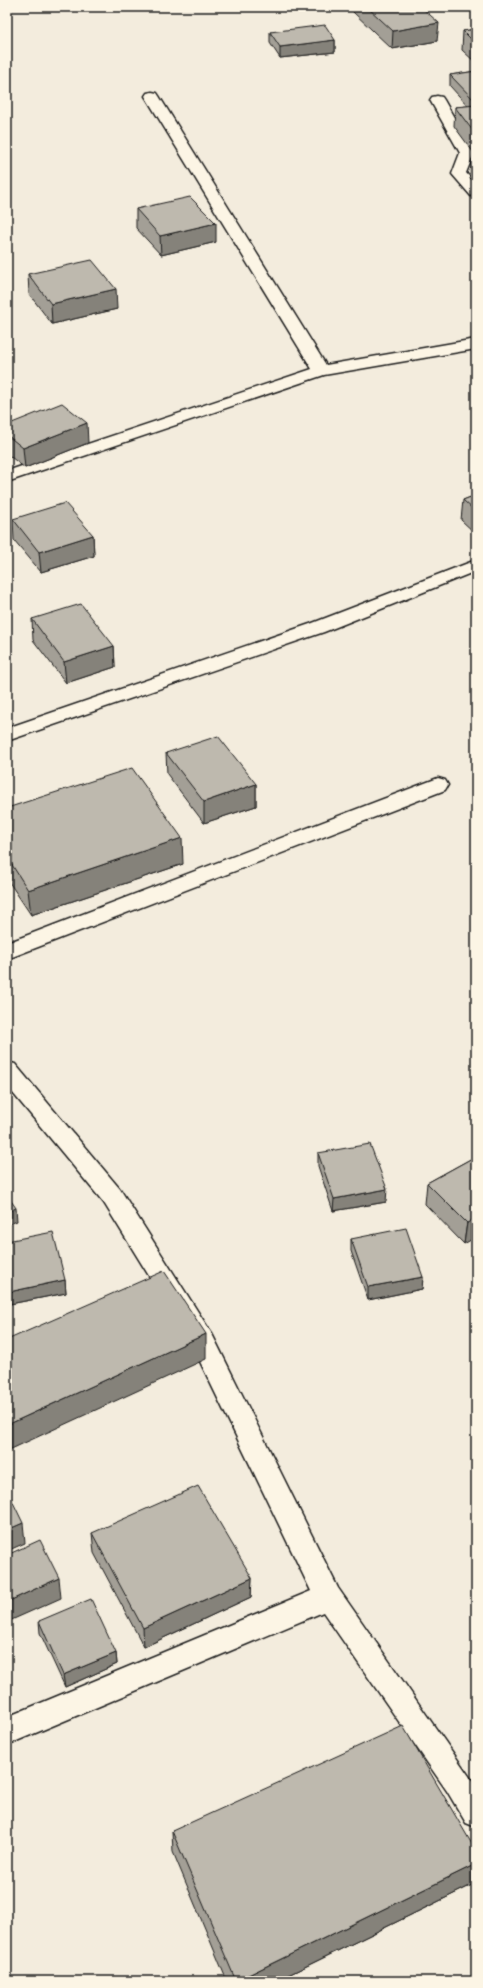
<svg xmlns="http://www.w3.org/2000/svg" width="483" height="1988" font-family="'Comic Neue',sans-serif">
<style>
.lines{fill:none;stroke-linecap:round;stroke-linejoin:round}
.minor-casing{stroke:#1c1c1c;stroke-width:3}
.minor{fill:#fcf5e5;fill-rule:evenodd}
.wall{fill:#a39f96;stroke:#1c1c1c}
.shaded-wall{fill:#85827a;stroke:#1c1c1c}
.building{fill:#beb9ae;stroke:#1c1c1c}
</style>
<rect width="100%" height="100%" fill="#f3ecdd"/>
<filter id="ink" filterUnits="userSpaceOnUse"><feTurbulence type="fractalNoise" baseFrequency=".025" numOctaves="2"/><feDisplacementMap in="SourceGraphic" scale="8" xChannelSelector="R" yChannelSelector="G"/><feConvolveMatrix kernelMatrix="1 2 1 2 8 2 1 2 1" color-interpolation-filters="sRGB"/></filter>
<g filter="url(#ink)">
<g class="lines">
<defs>
<path id="minor" d="M 152,92 L 157,93 L 159,96 L 326,365 L 476,339 L 476,349 L 324,375 L 7,482 L 7,471 L 312,369 L 145,96 L 147,93 Z
M 437,96 L 442,97 L 444,100 L 474,153 L 466,173 L 476,184 L 476,197 L 471,196 L 452,174 L 460,153 L 430,100 L 432,97 Z
M 476,560 L 476,571 L 324,632 L 7,741 L 7,728 L 310,624 Z
M 438,778 L 445,780 L 448,785 L 445,790 L 7,959 L 7,943 Z
M 7,1062 L 15,1064 L 120,1189 L 212,1334 L 338,1588 L 476,1786 L 476,1827 L 466,1823 L 447,1791 L 323,1612 L 7,1745 L 7,1717 L 311,1591 L 193,1347 L 104,1203 L 7,1086 Z"/>
</defs>
<!-- minor casing -->
<use href="#minor" class="minor-casing"/>
<!-- minor -->
<use href="#minor" class="minor"/>
</g>
<!-- wall -->
<path class="wall" d="M 353,7 L 421,7 L 437,41 L 392,49 L 353,12 Z
M 476,29 L 476,63 L 462,50 L 463,31 Z
M 270,32 L 335,40 L 335,52 L 280,58 L 270,43 Z
M 476,71 L 476,156 L 454,126 L 455,107 L 468,106 L 450,86 L 450,75 Z
M 476,158 L 476,184 L 470,178 L 472,159 Z
M 136,209 L 216,242 L 161,255 L 136,228 Z
M 28,274 L 117,309 L 52,324 L 29,294 Z
M 7,425 L 88,443 L 25,468 L 7,454 Z
M 476,495 L 476,534 L 461,520 L 463,500 Z
M 13,519 L 93,535 L 94,556 L 41,572 L 14,540 Z
M 32,619 L 114,646 L 115,667 L 66,683 L 33,640 Z
M 166,753 L 256,784 L 256,806 L 204,823 L 167,774 Z
M 7,808 L 183,864 L 31,915 L 7,879 Z
M 318,1153 L 386,1202 L 333,1211 L 318,1166 Z
M 476,1156 L 464,1244 L 425,1204 L 427,1183 Z
M 351,1239 L 423,1277 L 422,1289 L 368,1300 L 351,1251 Z
M 7,1241 L 65,1280 L 66,1293 L 10,1304 L 7,1289 Z
M 92,1533 L 252,1578 L 251,1597 L 144,1647 L 94,1553 Z
M 39,1621 L 116,1653 L 117,1664 L 65,1687 L 40,1633 Z
M 172,1831 L 476,1851 L 476,1883 L 276,1981 L 227,1981 L 173,1852 Z"/>
<!-- shaded-wall -->
<path class="shaded-wall" d="M 439,23 L 437,41 L 392,49 L 393,31 Z
M 335,40 L 335,52 L 280,58 L 280,47 Z
M 216,223 L 216,242 L 161,255 L 160,236 Z
M 116,289 L 117,309 L 52,324 L 51,304 Z
M 87,423 L 88,443 L 25,468 L 23,448 Z
M 93,535 L 94,556 L 41,572 L 39,552 Z
M 114,646 L 115,667 L 66,683 L 64,662 Z
M 256,784 L 256,806 L 204,823 L 204,802 Z
M 182,838 L 183,864 L 31,915 L 28,890 Z
M 387,1189 L 386,1202 L 333,1211 L 334,1199 Z
M 16,1208 L 17,1221 L 7,1225 L 7,1212 Z
M 476,1218 L 476,1237 L 464,1244 L 467,1223 Z
M 423,1277 L 422,1289 L 368,1300 L 368,1287 Z
M 65,1280 L 66,1293 L 10,1304 L 9,1292 Z
M 206,1334 L 206,1359 L 7,1451 L 7,1425 Z
M 23,1523 L 25,1543 L 7,1551 L 7,1530 Z
M 59,1578 L 61,1598 L 7,1622 L 7,1602 Z
M 252,1578 L 251,1597 L 144,1647 L 143,1628 Z
M 116,1653 L 117,1664 L 65,1687 L 63,1675 Z
M 476,1864 L 476,1883 L 276,1981 L 236,1981 Z"/>
<!-- building -->
<path class="building" d="M 367,7 L 421,7 L 439,23 L 393,31 Z
M 325,25 L 335,40 L 280,47 L 270,32 Z
M 476,29 L 476,44 L 463,31 Z
M 476,71 L 476,102 L 450,75 Z
M 476,105 L 476,135 L 455,107 Z
M 476,158 L 476,163 L 472,159 Z
M 190,197 L 216,223 L 160,236 L 136,209 Z
M 92,260 L 116,289 L 51,304 L 28,274 Z
M 62,403 L 87,423 L 23,448 L 7,435 L 7,425 Z
M 476,495 L 476,512 L 463,500 Z
M 65,503 L 93,535 L 39,552 L 13,519 Z
M 81,604 L 114,646 L 64,662 L 32,619 Z
M 218,736 L 256,784 L 204,802 L 166,753 Z
M 132,768 L 182,838 L 28,890 L 7,857 L 7,808 Z
M 370,1144 L 387,1189 L 334,1199 L 318,1153 Z
M 476,1156 L 476,1218 L 467,1223 L 427,1183 Z
M 7,1195 L 16,1208 L 7,1212 Z
M 406,1228 L 423,1277 L 368,1287 L 351,1239 Z
M 53,1232 L 65,1280 L 9,1292 L 7,1283 L 7,1241 Z
M 164,1271 L 206,1334 L 7,1425 L 7,1340 Z
M 198,1486 L 252,1578 L 143,1628 L 92,1533 Z
M 7,1490 L 23,1523 L 7,1530 Z
M 40,1540 L 59,1578 L 7,1602 L 7,1555 Z
M 91,1599 L 116,1653 L 63,1675 L 39,1621 Z
M 403,1726 L 476,1851 L 476,1864 L 236,1981 L 172,1831 Z"/>
</g>
<!-- margin -->
<rect width="483" height="1988" fill="none" stroke="#fcf5e5" stroke-width="24"/>
<rect x="12" y="12" width="459" height="1964" fill="none" stroke="#1c1c1c" stroke-width="1.5" filter="url(#ink)"/>
</svg>
